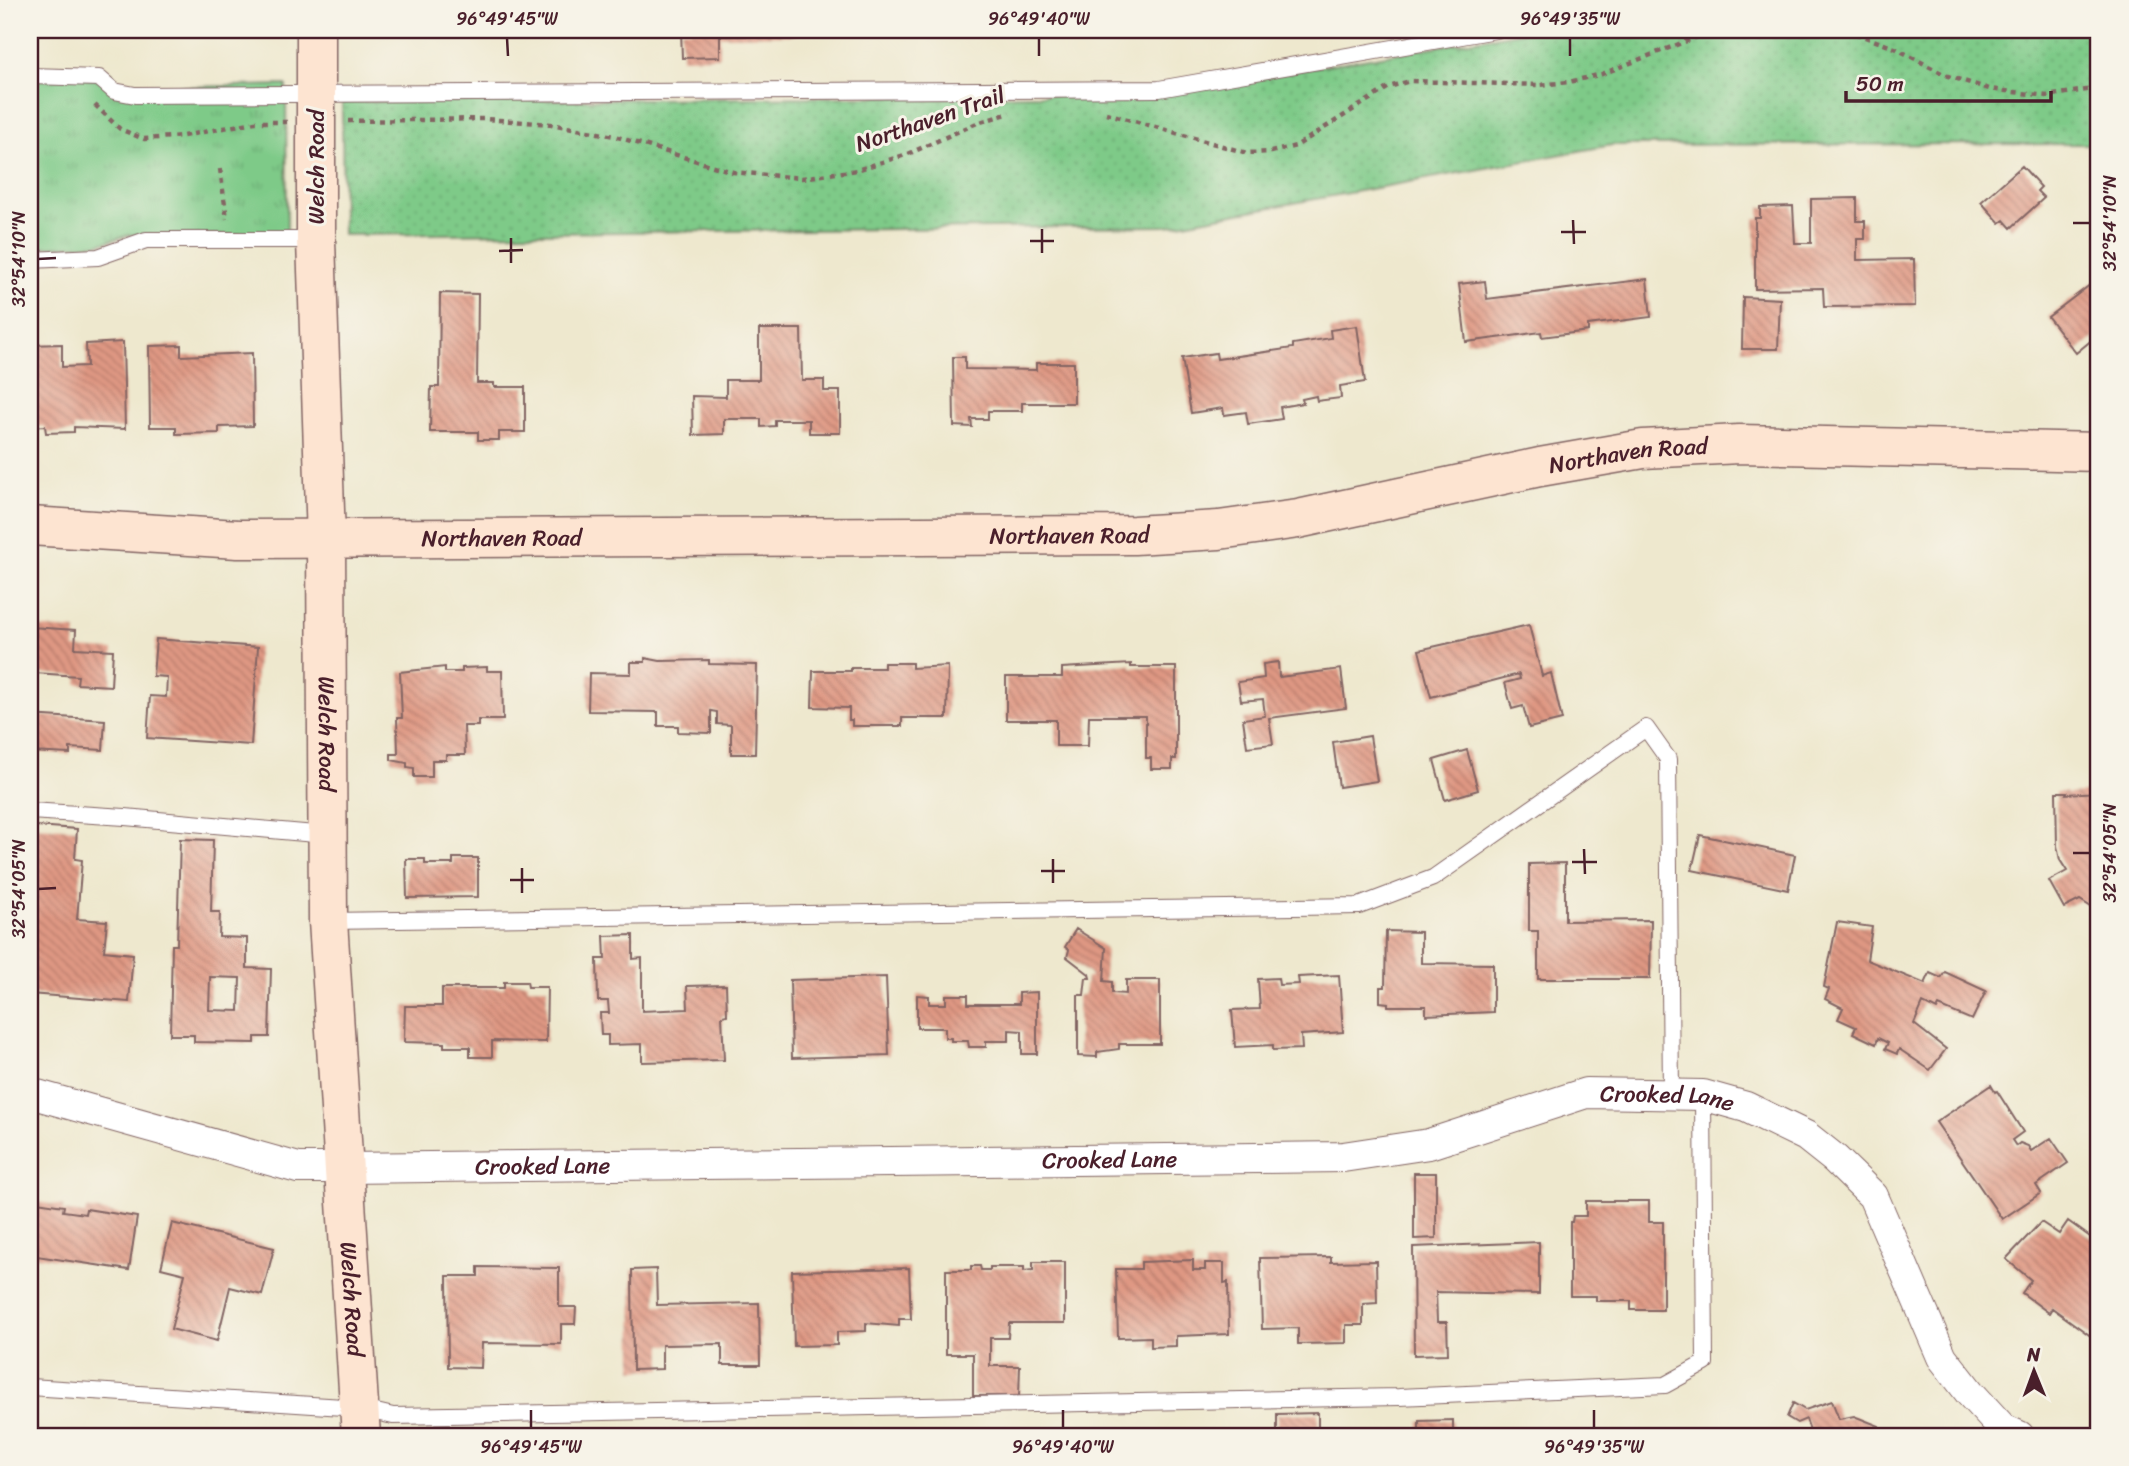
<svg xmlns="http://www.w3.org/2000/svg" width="2129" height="1466" font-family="Sriracha,sans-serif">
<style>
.grass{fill:url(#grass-dots);stroke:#64745a;stroke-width:2}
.park{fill:url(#park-tufts);stroke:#64745a;stroke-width:2}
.building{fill:url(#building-back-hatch);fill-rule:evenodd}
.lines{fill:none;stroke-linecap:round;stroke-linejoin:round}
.lane-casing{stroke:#836564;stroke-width:18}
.street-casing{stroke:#836564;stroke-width:32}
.secondary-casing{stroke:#836564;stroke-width:41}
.path{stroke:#836564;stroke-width:4.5;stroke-dasharray:5 5;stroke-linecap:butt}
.lane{stroke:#fff;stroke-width:16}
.street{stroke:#fff;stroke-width:30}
.secondary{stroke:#fde4d1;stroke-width:38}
.ticks{fill:none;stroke:#4a1f2b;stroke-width:2.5}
.labels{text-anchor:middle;stroke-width:6;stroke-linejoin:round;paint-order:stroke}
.street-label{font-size:23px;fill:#4a1f2b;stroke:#f7f3e8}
.neatline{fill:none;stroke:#4a1f2b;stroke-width:2.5}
.ticks-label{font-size:18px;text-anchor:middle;fill:#4a1f2b}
</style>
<defs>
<pattern id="grass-dots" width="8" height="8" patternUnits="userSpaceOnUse" patternTransform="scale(1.75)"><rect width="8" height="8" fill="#7eca88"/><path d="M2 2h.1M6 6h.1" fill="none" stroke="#6ead76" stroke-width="1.8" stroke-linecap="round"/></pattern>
<pattern id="park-tufts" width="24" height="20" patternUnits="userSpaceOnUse" patternTransform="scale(1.75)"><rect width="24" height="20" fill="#7eca88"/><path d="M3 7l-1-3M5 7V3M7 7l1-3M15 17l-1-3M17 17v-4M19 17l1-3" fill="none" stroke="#6ead76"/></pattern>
<pattern id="building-back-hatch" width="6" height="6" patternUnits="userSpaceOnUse" patternTransform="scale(1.75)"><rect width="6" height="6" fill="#df9883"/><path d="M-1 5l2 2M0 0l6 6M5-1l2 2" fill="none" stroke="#b77b6b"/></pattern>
</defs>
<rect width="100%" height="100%" fill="#f7f3e8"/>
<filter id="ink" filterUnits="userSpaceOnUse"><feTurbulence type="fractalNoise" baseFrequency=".0143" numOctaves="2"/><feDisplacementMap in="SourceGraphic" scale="14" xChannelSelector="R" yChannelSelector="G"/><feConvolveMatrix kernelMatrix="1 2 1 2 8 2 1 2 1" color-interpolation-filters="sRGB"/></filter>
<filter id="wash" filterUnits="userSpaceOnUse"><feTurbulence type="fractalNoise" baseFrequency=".00686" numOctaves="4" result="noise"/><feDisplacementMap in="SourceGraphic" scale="28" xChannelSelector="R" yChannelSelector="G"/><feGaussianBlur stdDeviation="1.57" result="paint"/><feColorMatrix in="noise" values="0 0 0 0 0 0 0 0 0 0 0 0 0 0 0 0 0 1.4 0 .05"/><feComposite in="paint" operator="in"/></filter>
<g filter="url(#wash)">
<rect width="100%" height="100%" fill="#eee8ce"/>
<!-- grass -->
<path class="grass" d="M 1535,30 L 2099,30 L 2099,144 L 1612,145 L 1168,226 L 343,235 L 342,102 L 1156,94 Z"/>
<!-- park -->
<path class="park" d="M 72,70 L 111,72 L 120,88 L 286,85 L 287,235 L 130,235 L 98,244 L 30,248 L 30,71 Z"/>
<g id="blocks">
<!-- building -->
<path class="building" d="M 567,30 L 589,30 L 589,33 L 567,33 Z
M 681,30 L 796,30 L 796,35 L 720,36 L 720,57 L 682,58 Z
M 2022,166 L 2041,187 L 2037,191 L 2044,198 L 2011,228 L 2004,220 L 2000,223 L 1981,202 Z
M 1857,198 L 1857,221 L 1865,221 L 1865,239 L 1857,239 L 1857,260 L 1914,259 L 1915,306 L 1824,307 L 1823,288 L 1755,289 L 1755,218 L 1760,218 L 1760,207 L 1793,206 L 1795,243 L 1811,243 L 1811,199 Z
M 2099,278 L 2099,334 L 2076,353 L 2048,317 Z
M 1647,279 L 1651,317 L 1588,325 L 1588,331 L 1542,337 L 1541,332 L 1466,342 L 1459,284 L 1485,281 L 1487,299 Z
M 440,293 L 478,294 L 477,383 L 494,383 L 494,387 L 525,387 L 525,432 L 499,432 L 499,440 L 478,440 L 478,432 L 430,432 L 431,387 L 439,387 Z
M 1743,297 L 1780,299 L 1778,349 L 1742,349 Z
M 1357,326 L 1365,382 L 1340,386 L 1341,398 L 1317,401 L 1316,396 L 1302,399 L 1303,403 L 1280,407 L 1282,419 L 1248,424 L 1246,412 L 1224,415 L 1223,408 L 1191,413 L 1182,358 L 1216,353 L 1217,359 L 1293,348 L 1293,344 L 1331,338 L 1330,330 Z
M 759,329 L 801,329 L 802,380 L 824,380 L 824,391 L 840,391 L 840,433 L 809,433 L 809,420 L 775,420 L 775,426 L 761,427 L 761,419 L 724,419 L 724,434 L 693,435 L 692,396 L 726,397 L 726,380 L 759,380 Z
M 123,342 L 125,429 L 74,427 L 74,432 L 46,433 L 45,426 L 30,427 L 30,345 L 62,344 L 62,367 L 87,366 L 86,344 Z
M 181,345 L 181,356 L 252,353 L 253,426 L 219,427 L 219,433 L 176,434 L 176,427 L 150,427 L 149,346 Z
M 953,357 L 965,357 L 965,369 L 1036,370 L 1036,363 L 1074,363 L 1074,403 L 1022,403 L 1022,411 L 988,411 L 988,419 L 971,419 L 972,427 L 954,426 Z
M 1529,625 L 1542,676 L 1551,673 L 1562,720 L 1529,728 L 1523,706 L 1512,709 L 1505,683 L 1520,679 L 1519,674 L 1431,697 L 1419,650 Z
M 30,627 L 76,630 L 75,648 L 113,650 L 111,686 L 77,684 L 78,676 L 35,673 L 35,661 L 30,661 Z
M 156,639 L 258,647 L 251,745 L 147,738 L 150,696 L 166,697 L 167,677 L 153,676 Z
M 645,658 L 660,661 L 709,660 L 709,664 L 757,665 L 755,754 L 731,754 L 731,725 L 717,724 L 717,712 L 711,711 L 711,733 L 678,732 L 678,726 L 658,726 L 658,712 L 588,711 L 589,673 L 631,674 L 631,662 L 645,662 Z
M 1278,662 L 1279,677 L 1341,669 L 1346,708 L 1269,718 L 1273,744 L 1247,747 L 1243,719 L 1265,716 L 1263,699 L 1241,701 L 1238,682 L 1264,678 L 1263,664 Z
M 884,663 L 912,663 L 912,668 L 948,666 L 947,718 L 902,718 L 902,726 L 852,726 L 852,720 L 849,720 L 849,708 L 812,707 L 813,671 L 851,671 L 851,668 L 884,668 Z
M 1131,664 L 1131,667 L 1176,667 L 1176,759 L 1172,759 L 1172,769 L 1151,769 L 1151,758 L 1146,758 L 1146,716 L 1089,716 L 1088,746 L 1056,746 L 1056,720 L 1006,720 L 1006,677 L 1062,677 L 1062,668 Z
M 445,667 L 445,672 L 462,672 L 462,668 L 487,667 L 487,671 L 502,671 L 503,720 L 478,720 L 478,726 L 464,726 L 465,755 L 446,755 L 446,760 L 432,760 L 432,777 L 414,777 L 414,768 L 407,767 L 407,763 L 391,760 L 391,754 L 398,754 L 397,718 L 402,718 L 400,672 Z
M 30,715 L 105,720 L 103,750 L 70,748 L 70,754 L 30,752 Z
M 1370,736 L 1377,781 L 1339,787 L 1333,742 Z
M 1467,750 L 1478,790 L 1445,800 L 1434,760 Z
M 2056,792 L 2067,792 L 2066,794 L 2099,792 L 2099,912 L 2080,900 L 2064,908 L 2049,881 L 2067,871 L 2060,860 L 2057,846 Z
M 36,826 L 77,829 L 75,859 L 82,860 L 77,919 L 107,921 L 104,951 L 133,954 L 129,1002 L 30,994 L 30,895 Z
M 1700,835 L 1795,855 L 1788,890 L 1692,870 Z
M 180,839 L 213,840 L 211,912 L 220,912 L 219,937 L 247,938 L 247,968 L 271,969 L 269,1037 L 255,1037 L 255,1043 L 194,1042 L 194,1035 L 170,1035 L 172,945 L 177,945 ZM 210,977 L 240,978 L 239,1011 L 209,1010 Z
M 453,858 L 478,858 L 478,897 L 407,898 L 406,859 L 425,859 L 425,864 L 453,864 Z
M 1565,863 L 1565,921 L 1651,920 L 1650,979 L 1538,979 L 1538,931 L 1529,931 L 1529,864 Z
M 1837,922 L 1872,927 L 1867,960 L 1925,984 L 1930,973 L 1941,978 L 1945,972 L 1986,991 L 1972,1020 L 1939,1006 L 1937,1010 L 1923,1003 L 1914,1024 L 1946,1049 L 1930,1070 L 1899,1049 L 1897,1054 L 1885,1049 L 1888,1043 L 1878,1038 L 1876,1044 L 1853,1033 L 1856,1027 L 1838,1019 L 1843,1008 L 1825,999 L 1829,989 L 1824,987 Z
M 1076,929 L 1106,948 L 1104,981 L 1112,982 L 1112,993 L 1126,994 L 1126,980 L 1160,980 L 1160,1044 L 1119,1044 L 1119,1049 L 1097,1052 L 1097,1057 L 1078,1056 L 1078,995 L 1084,995 L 1086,978 L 1090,978 L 1089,974 L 1067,957 L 1069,950 L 1065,947 Z
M 1386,931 L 1421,932 L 1421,963 L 1493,964 L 1493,1012 L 1426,1015 L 1426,1006 L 1388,1006 L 1388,1003 L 1380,1002 L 1380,987 L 1385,987 Z
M 633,935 L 633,959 L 642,958 L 642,1011 L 688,1009 L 687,986 L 726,985 L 727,1015 L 722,1016 L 724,1060 L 642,1062 L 642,1044 L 608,1045 L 608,1035 L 601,1035 L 600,1013 L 609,1013 L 608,1001 L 598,1001 L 597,959 L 605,959 L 604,936 Z
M 1339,975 L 1343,1032 L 1301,1035 L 1302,1049 L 1273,1050 L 1273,1045 L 1235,1047 L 1232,1010 L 1260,1009 L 1258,979 L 1278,978 L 1279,985 L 1299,984 L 1298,977 Z
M 886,977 L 889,1055 L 792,1058 L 790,980 Z
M 504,982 L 527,982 L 528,987 L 547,987 L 546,1042 L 492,1041 L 492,1057 L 470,1057 L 470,1047 L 444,1047 L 444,1043 L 404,1042 L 405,1006 L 442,1006 L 442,988 L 504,988 Z
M 1037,992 L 1037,1054 L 1022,1054 L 1022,1031 L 1009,1030 L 1009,1041 L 986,1041 L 986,1047 L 969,1047 L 968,1041 L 951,1041 L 951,1038 L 945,1038 L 945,1028 L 917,1028 L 917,995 L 929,996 L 929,1004 L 946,1004 L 946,995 L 968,995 L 968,1004 L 1019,1004 L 1019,993 Z
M 1991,1085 L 1995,1092 L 1997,1091 L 2023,1132 L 2012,1140 L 2016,1146 L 2020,1143 L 2028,1146 L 2031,1151 L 2051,1138 L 2068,1163 L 2036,1185 L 2041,1193 L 2002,1219 L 1936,1122 Z
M 1414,1173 L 1436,1173 L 1436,1238 L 1414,1239 Z
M 30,1201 L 64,1206 L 63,1211 L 85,1214 L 86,1209 L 137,1217 L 129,1270 L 30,1255 Z
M 1586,1201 L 1649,1201 L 1649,1222 L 1663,1222 L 1663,1310 L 1631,1310 L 1631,1301 L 1596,1301 L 1596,1296 L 1570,1296 L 1570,1222 L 1572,1222 L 1573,1216 L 1586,1216 Z
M 2068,1221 L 2097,1242 L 2093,1248 L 2099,1253 L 2099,1342 L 2052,1308 L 2049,1313 L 2022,1293 L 2031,1280 L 2006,1259 L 2041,1222 L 2059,1234 Z
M 172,1223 L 274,1248 L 262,1295 L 230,1287 L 217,1341 L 171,1329 L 185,1274 L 161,1268 Z
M 1539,1242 L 1539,1294 L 1436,1292 L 1437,1322 L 1447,1322 L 1448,1354 L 1414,1355 L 1413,1247 Z
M 1331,1257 L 1331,1262 L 1376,1261 L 1377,1303 L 1363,1304 L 1363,1325 L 1346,1325 L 1346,1343 L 1298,1344 L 1298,1328 L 1262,1329 L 1260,1258 Z
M 1193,1260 L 1193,1270 L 1205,1270 L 1205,1263 L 1224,1263 L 1224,1283 L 1228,1282 L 1229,1334 L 1176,1336 L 1176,1346 L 1151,1347 L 1151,1337 L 1118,1338 L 1116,1269 L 1141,1269 L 1141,1262 Z
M 1033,1262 L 1065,1262 L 1065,1323 L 1009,1323 L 1008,1338 L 990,1338 L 990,1366 L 1020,1366 L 1019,1396 L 973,1396 L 973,1354 L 946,1354 L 946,1270 L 971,1270 L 971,1266 L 980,1266 L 981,1270 L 990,1270 L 990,1267 L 1024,1267 L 1024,1271 L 1033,1270 Z
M 478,1267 L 559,1268 L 559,1307 L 576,1307 L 575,1324 L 561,1324 L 561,1344 L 482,1343 L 481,1368 L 448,1367 L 447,1276 L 478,1276 Z
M 909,1268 L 911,1319 L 899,1319 L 899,1326 L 866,1323 L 866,1331 L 837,1332 L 837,1345 L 794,1346 L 792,1271 Z
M 656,1269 L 657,1305 L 759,1303 L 760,1365 L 722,1365 L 722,1344 L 662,1345 L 662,1369 L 633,1370 L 632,1270 Z
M 1832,1401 L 1839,1419 L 1854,1416 L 1879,1426 L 1879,1436 L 1812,1436 L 1806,1419 L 1797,1423 L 1787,1417 L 1793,1403 L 1805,1410 Z
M 1318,1413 L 1318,1429 L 1312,1428 L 1312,1436 L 1277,1436 L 1277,1414 Z
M 1453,1420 L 1453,1436 L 1419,1436 L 1419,1421 Z"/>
</g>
</g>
<g filter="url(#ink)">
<use href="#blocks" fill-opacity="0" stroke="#836564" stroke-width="2"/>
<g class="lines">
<defs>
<path id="lane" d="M 30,76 L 99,78 L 114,91 L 135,95 L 1159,89 L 1496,30
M 30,260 L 98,257 L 146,240 L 316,240
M 30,811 L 125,817 L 326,835
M 328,921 L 1359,906 L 1433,878 L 1646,728 L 1668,759 L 1671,1095
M 30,1387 L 359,1408 L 393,1416 L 1399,1397 L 1665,1385 L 1705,1363 L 1703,1095"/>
<g id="street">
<path id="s1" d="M 30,1093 L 298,1168 L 343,1168 L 1343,1157 L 1429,1144 L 1586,1093 L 1703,1095 L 1746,1107 L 1806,1136 L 1835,1159 L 1873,1196 L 1942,1357 L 1970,1393 L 2003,1429 L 2019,1436"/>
</g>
<g id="secondary">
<path id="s2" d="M 316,30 L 316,240 L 326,540 L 328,921 L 361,1436"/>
<path id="s3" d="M 30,526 L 238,539 L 1134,535 L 1219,530 L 1298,519 L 1540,467 L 1643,449 L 1739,444 L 2099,452"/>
</g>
</defs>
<!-- lane casing -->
<use href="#lane" class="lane-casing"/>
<!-- street casing -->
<use href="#street" class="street-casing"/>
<!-- secondary casing -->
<use href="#secondary" class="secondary-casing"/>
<!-- path -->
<path class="path" d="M 1846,30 L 1895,48 L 1945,75 L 1989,89 L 2047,96 L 2099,88
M 95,105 L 120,129 L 144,139 L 183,136 L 255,122 L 287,122
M 1106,113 L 1247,153 L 1271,152 L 1296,146 L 1389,87 L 1410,81 L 1539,85 L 1569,82 L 1602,74 L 1715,30
M 348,121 L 485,119 L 551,124 L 614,136 L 733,172 L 802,178 L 857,170 L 908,154 L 977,123 L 1010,113
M 220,169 L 227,219"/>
<!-- lane -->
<use href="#lane" class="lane"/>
<!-- street -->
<use href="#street" class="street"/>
<!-- secondary -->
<use href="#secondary" class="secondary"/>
</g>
</g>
<!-- ticks -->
<path class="ticks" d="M 507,38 L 508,56M 1039,38 L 1039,56M 1570,38 L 1570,56M 1573,220 L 1574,244M 2073,223 L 2090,223M 1042,229 L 1042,253M 1561,232 L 1586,232M 511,238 L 511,263M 1030,241 L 1054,241M 499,251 L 523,250M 38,259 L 56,258M 1584,849 L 1585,874M 2073,853 L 2090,853M 1053,859 L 1053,883M 1572,862 L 1597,862M 522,868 L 522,893M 1041,871 L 1065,871M 510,880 L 534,880M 38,889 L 56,888M 531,1410 L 531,1428M 1063,1410 L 1063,1428M 1594,1410 L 1594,1428"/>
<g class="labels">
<!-- street labels -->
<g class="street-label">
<text transform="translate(930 119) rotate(-19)" y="8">Northaven Trail</text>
<text transform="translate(316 167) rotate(-90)" y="8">Welch Road</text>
<text dy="8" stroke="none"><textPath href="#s3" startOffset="1606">Northaven Road</textPath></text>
<text dy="8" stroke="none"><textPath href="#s3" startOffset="1040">Northaven Road</textPath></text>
<text dy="8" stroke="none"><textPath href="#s3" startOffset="472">Northaven Road</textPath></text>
<text dy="8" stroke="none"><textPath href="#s2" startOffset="704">Welch Road</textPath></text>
<text dy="8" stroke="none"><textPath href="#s1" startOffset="1657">Crooked Lane</textPath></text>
<text dy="8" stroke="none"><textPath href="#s1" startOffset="1090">Crooked Lane</textPath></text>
<text dy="8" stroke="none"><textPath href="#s1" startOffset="523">Crooked Lane</textPath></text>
<text dy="8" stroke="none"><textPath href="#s2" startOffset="1270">Welch Road</textPath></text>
</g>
</g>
<!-- margin -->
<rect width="2129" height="1466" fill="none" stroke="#f7f3e8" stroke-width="77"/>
<!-- north arrow -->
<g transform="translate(2034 1371) rotate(359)" stroke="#f7f3e8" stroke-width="5" paint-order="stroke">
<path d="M0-5L12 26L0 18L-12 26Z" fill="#4a1f2b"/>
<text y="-10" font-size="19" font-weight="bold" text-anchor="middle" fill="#4a1f2b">N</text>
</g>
<!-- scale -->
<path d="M1846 91v10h205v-10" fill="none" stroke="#4a1f2b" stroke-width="3.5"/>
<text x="1856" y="91" font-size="21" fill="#4a1f2b" stroke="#f7f3e8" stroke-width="5" paint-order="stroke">50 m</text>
<rect x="38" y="38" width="2052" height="1390" class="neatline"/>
<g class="ticks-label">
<text x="507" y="25">96°49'45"W</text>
<text x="1039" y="25">96°49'40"W</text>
<text x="1570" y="25">96°49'35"W</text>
<text transform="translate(2110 223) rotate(-90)" y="6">32°54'10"N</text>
<text transform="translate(19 259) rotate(-90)" y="6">32°54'10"N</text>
<text transform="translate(2110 853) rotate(-90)" y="6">32°54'05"N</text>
<text transform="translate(19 889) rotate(-90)" y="6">32°54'05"N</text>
<text x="531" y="1453">96°49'45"W</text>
<text x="1063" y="1453">96°49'40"W</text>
<text x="1594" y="1453">96°49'35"W</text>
</g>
</svg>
